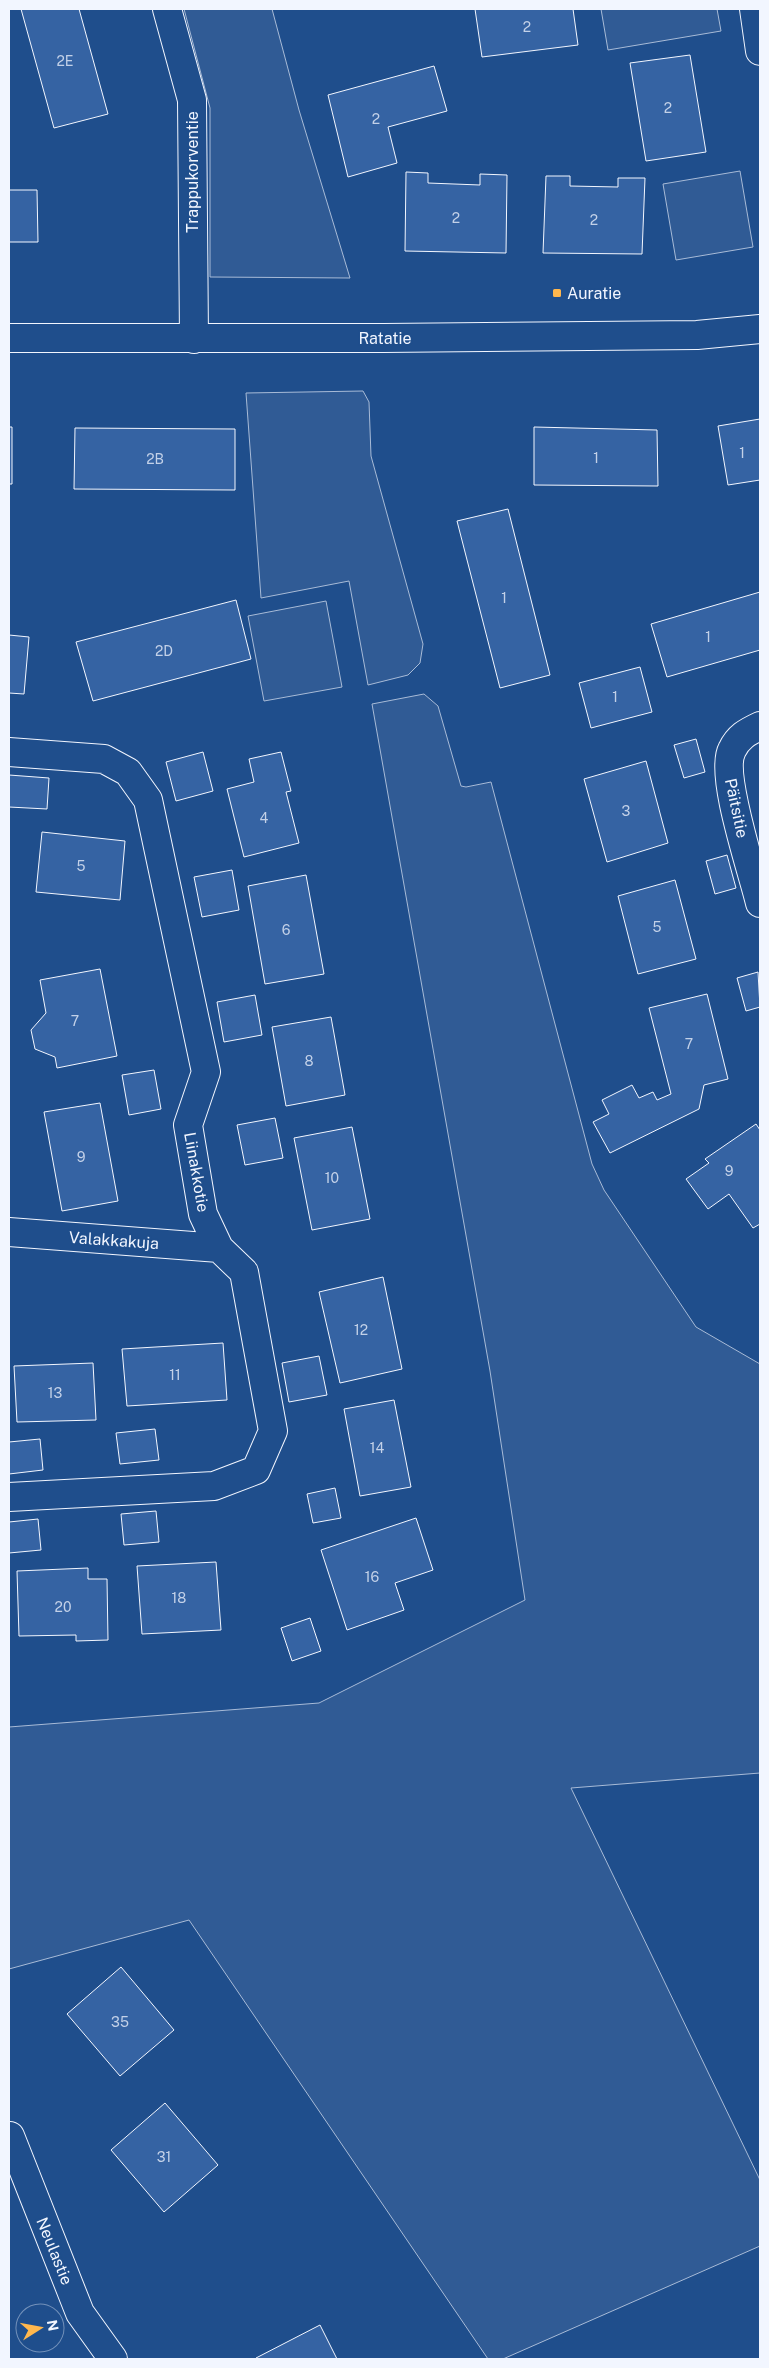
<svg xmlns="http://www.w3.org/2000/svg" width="769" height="2368" font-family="'Public Sans',sans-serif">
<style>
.built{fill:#305b95;stroke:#a8bbd7}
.building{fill:#3563a3;stroke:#f2f6ff}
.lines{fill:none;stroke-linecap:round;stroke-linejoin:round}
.street-casing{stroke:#f2f6ff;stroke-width:30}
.secondary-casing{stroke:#f2f6ff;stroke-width:30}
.street{stroke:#1f4e8c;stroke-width:28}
.secondary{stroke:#1f4e8c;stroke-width:28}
.poi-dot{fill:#ffb74d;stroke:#1f4e8c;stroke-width:2}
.labels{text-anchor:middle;stroke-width:4;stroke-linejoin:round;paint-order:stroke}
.number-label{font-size:14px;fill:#c3d1e8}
.street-label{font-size:16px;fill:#f2f6ff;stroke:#1f4e8c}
.poi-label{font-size:16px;fill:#f2f6ff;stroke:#1f4e8c;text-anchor:start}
</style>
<rect width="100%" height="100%" fill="#1f4e8c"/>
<!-- built -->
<path class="built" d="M 184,9 L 272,9 L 299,110 L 350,278 L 210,277 L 210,108 Z
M 601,9 L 717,9 L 721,31 L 608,50 Z
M 740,171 L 753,247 L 676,260 L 663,184 Z
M 363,391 L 369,402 L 371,456 L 423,644 L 420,663 L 408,675 L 368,685 L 349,581 L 261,598 L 246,393 Z
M 326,601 L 342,687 L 264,701 L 248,616 Z
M 424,694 L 438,706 L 461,786 L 466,787 L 491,782 L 592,1164 L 604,1190 L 696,1327 L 760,1364 L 760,1773 L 571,1788 L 760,2180 L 760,2246 L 503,2359 L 488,2359 L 189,1920 L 9,1969 L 9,1727 L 319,1703 L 525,1600 L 490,1371 L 372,704 Z"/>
<!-- building -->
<path class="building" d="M 21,9 L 79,9 L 108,114 L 54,128 Z
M 475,9 L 573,9 L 578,45 L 482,57 Z
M 690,55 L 706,152 L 646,161 L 630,63 Z
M 434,66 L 447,111 L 388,127 L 397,163 L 348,177 L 328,95 Z
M 406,172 L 428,173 L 428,183 L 480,185 L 480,174 L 507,175 L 506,253 L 405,251 Z
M 546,176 L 570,176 L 570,186 L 618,187 L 618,178 L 645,178 L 642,254 L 543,253 Z
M 9,190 L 37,190 L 38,242 L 9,242 Z
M 760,419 L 760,480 L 728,485 L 718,426 Z
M 9,427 L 12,427 L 12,484 L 9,484 Z
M 534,427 L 657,430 L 658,486 L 534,485 Z
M 75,428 L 235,429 L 235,490 L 74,489 Z
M 508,509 L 550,675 L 500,688 L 457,521 Z
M 760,592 L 760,650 L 667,677 L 651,624 Z
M 236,600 L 251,659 L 93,701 L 76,642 Z
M 9,635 L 29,637 L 24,694 L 9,693 Z
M 640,667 L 652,712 L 591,728 L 579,683 Z
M 696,739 L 705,772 L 684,778 L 674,745 Z
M 203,752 L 213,791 L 176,801 L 166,762 Z
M 281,752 L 291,791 L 286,792 L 299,843 L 244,857 L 227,789 L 254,782 L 249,759 Z
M 646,761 L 668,843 L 607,862 L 584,779 Z
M 9,775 L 49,778 L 47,809 L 9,807 Z
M 42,832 L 125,841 L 120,900 L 36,892 Z
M 727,855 L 736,888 L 715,894 L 706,861 Z
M 232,870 L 239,910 L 202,917 L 194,877 Z
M 306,875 L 324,974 L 265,984 L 248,886 Z
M 675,880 L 696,959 L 638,974 L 618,896 Z
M 100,969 L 117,1056 L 57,1068 L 55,1057 L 35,1049 L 31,1030 L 46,1013 L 40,980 Z
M 758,972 L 760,1007 L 746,1011 L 737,978 Z
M 707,994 L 728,1079 L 704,1085 L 699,1109 L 610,1153 L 593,1122 L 609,1114 L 602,1100 L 632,1085 L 639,1098 L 653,1092 L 657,1100 L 671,1094 L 649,1008 Z
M 255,995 L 262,1035 L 224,1042 L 217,1002 Z
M 331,1017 L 345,1095 L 286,1106 L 272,1027 Z
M 154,1070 L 161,1109 L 129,1115 L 122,1075 Z
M 100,1103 L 118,1201 L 62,1211 L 44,1112 Z
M 275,1118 L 283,1158 L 245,1165 L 237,1125 Z
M 756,1124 L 760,1130 L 760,1224 L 753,1228 L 729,1194 L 708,1209 L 686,1179 L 709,1163 L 705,1159 Z
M 352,1127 L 370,1219 L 312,1230 L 294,1138 Z
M 383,1277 L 402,1369 L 340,1383 L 319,1292 Z
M 223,1343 L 227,1400 L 127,1406 L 122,1349 Z
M 319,1356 L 327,1395 L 289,1402 L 282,1363 Z
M 93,1363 L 96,1420 L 17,1422 L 14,1366 Z
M 394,1400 L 411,1487 L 360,1496 L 344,1409 Z
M 155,1429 L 159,1460 L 120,1464 L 116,1433 Z
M 40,1439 L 43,1470 L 9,1474 L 9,1442 Z
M 335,1488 L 341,1518 L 313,1523 L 307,1494 Z
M 156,1511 L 159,1542 L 124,1545 L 121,1514 Z
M 416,1518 L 433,1570 L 395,1583 L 404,1610 L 347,1630 L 321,1550 Z
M 38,1519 L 41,1550 L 9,1553 L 9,1522 Z
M 216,1562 L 221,1630 L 142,1634 L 137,1566 Z
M 88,1568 L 88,1579 L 107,1579 L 108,1640 L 76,1641 L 76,1635 L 19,1636 L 17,1571 Z
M 310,1618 L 321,1651 L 292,1661 L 281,1628 Z
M 121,1967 L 174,2030 L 120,2076 L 67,2014 Z
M 165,2103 L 218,2165 L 164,2212 L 111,2150 Z
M 320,2325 L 337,2359 L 257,2359 L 256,2358 Z"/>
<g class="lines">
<defs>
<path id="street" d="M 167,9 L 192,100 L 194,339
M 754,9 L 760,51
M 760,726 C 747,732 738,737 732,750 C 719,774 753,873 760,903
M 9,752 L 104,759 L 128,772 L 148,800 L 206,1072 L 188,1125 L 203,1214 L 219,1248 L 244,1272 L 273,1431 L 256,1470 L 214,1486 L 9,1497
M 9,1232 L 219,1248
M 10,2136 L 80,2313 L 113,2359"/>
<path id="secondary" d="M 9,338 L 384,338 L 697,335 L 760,329"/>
</defs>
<!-- street casing -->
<use href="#street" class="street-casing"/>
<!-- secondary casing -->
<use href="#secondary" class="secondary-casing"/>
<!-- street -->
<use href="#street" class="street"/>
<!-- secondary -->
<use href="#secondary" class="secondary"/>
</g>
<!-- markers -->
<rect class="poi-dot" x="552" y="288" width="10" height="10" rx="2.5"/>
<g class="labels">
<!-- number labels -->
<g class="number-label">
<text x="527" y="32">2</text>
<text x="65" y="66">2E</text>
<text x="668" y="113">2</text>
<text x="376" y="124">2</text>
<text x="456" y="223">2</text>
<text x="594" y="225">2</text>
<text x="742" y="458">1</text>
<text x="596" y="463">1</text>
<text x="155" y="464">2B</text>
<text x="504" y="603">1</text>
<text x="708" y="642">1</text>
<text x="164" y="656">2D</text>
<text x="615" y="702">1</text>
<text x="626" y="816">3</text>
<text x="264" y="823">4</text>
<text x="81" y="871">5</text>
<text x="657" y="932">5</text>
<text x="286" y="935">6</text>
<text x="75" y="1026">7</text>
<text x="689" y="1049">7</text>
<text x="309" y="1066">8</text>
<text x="81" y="1162">9</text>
<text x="729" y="1176">9</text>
<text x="332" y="1183">10</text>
<text x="361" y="1335">12</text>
<text x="175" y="1380">11</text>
<text x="55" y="1398">13</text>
<text x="377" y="1453">14</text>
<text x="372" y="1582">16</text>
<text x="179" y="1603">18</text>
<text x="63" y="1612">20</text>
<text x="120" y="2027">35</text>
<text x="164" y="2162">31</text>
</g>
<!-- street labels -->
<g class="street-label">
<text transform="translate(192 172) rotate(-90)" y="6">Trappukorventie</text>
<text x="385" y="344">Ratatie</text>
<text transform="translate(737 808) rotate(78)" y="6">Päitsitie</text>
<text transform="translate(197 1172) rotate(80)" y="6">Liinakkotie</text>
<text transform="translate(114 1240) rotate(4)" y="6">Valakkakuja</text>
<text transform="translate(55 2251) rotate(68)" y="6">Neulastie</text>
</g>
<!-- poi labels -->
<g class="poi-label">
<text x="567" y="299">Auratie</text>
</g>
</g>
<!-- border -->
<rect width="769" height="2368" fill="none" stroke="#f2f6ff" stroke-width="20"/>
<!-- north arrow -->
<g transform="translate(40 2328) rotate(79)"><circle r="24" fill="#1f4e8c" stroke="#7391ba"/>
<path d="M0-4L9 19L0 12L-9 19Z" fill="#ffb74d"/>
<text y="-8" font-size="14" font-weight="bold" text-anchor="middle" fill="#f2f6ff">N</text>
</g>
</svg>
